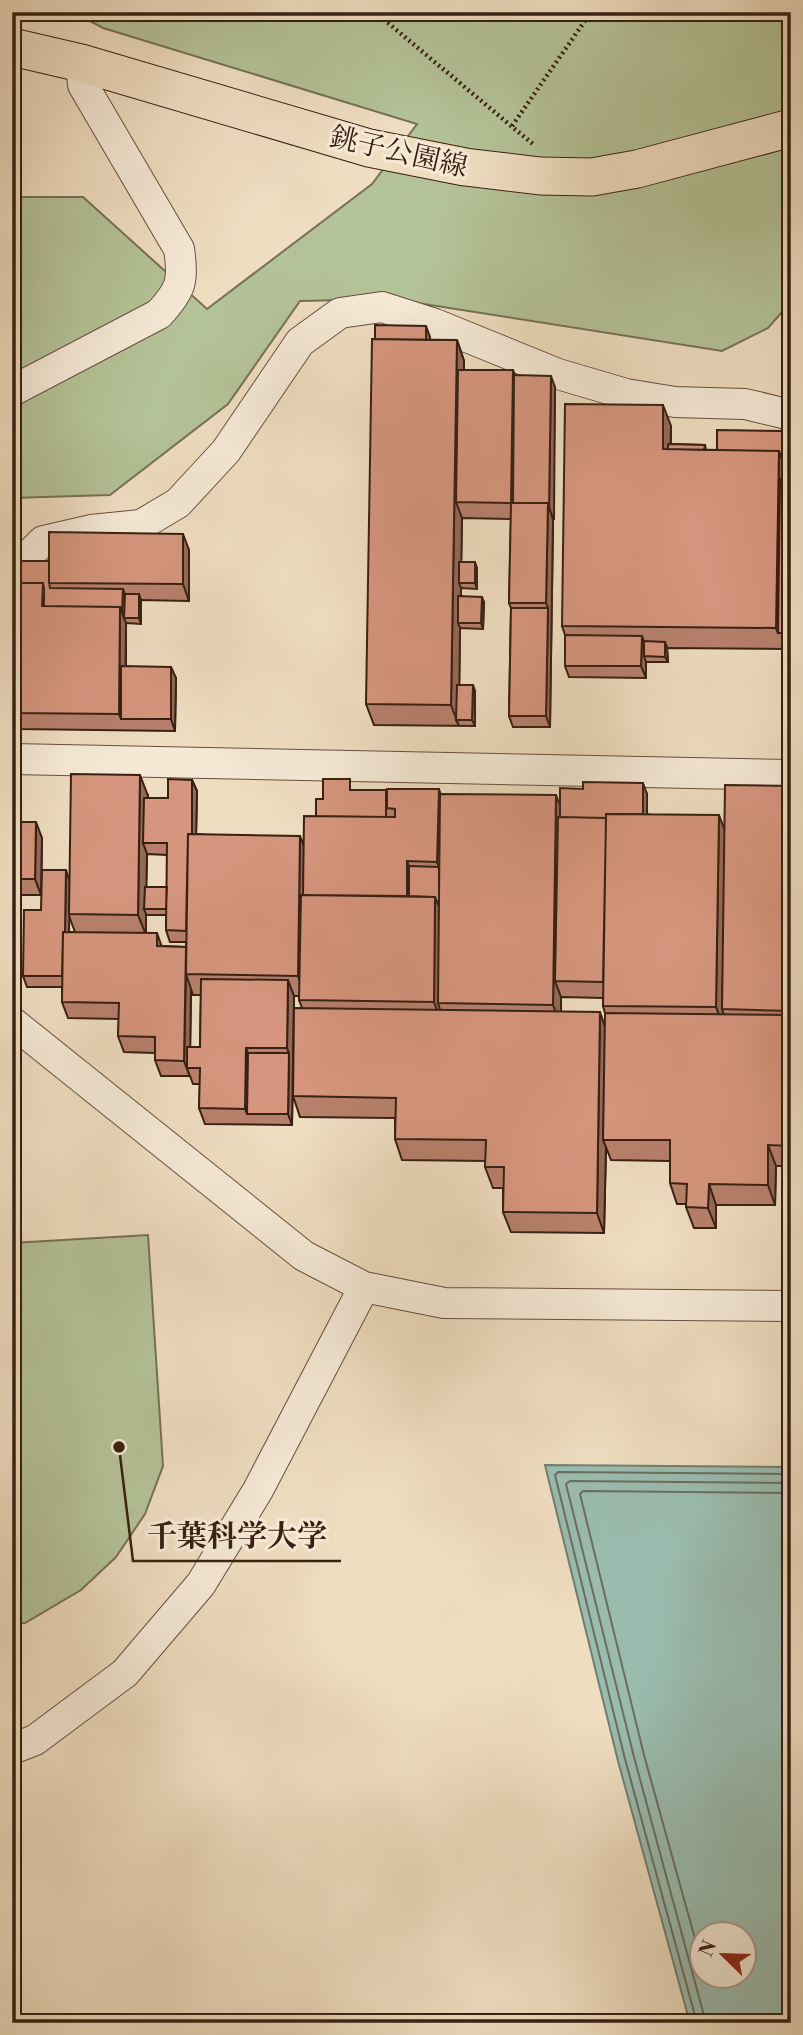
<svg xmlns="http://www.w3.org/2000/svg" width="803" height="2035" font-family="'Libre Bodoni','Noto Serif JP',serif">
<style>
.green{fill:#b4c297;stroke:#767154;stroke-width:2}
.water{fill:#9abcaf;stroke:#737e70;stroke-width:2;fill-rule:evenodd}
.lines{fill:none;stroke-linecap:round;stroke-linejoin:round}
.shore{stroke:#696e60;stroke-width:2}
.minor-casing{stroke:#664f3e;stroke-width:32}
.major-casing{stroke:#382012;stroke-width:39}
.path{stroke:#382012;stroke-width:4.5;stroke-dasharray:2 3.5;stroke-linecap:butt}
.minor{stroke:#f5e9d6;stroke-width:30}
.major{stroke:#efddc0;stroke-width:37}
.wall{fill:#b7806c;stroke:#382012;stroke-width:2;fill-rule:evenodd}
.shaded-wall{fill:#956858;stroke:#382012;stroke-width:2}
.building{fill:#d5957e;stroke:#382012;stroke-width:2}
.labels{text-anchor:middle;stroke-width:6;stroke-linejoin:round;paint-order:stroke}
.street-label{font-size:28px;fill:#382012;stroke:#f5e9d6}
.leader{fill:none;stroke:#382012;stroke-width:2.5}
.callout-dot{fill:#382012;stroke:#f5e9d6;stroke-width:2.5}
.callout-label{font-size:30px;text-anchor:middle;font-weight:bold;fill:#382012;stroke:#f5e9d6;stroke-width:6;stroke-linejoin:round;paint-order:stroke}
</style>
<rect width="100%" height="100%" fill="#efddc0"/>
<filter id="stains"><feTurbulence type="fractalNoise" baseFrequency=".00286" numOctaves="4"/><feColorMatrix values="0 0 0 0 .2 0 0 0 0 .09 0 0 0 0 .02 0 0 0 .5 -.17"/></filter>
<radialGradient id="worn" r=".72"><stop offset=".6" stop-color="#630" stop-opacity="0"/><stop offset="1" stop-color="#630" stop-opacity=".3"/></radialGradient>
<!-- green -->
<path class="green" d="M 73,12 L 791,14 L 791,302 L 768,328 L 722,351 L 392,299 L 300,301 L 228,404 L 110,495 L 12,498 L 12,197 L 83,197 L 207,309 L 372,184 L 417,124 L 103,28 Z
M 148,1235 L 163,1466 L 145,1514 L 116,1557 L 81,1590 L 25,1623 L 12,1624 L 12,1243 Z"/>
<!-- water -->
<path class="water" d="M 545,1465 L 791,1467 L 791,2023 L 690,2023 L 618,1761 ZM 702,1934 L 744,1934 L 744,1976 L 702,1976 Z"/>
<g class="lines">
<!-- shore -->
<path class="shore" d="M 702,1964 L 644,1755 L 580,1494 L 583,1491 L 791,1493
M 697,2023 L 625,1759 L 555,1475 L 558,1472 L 791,1474
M 706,2023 L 634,1757 L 566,1484 L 570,1481 L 791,1483"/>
<defs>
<path id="minor" d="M 12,391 L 159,314 C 181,290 184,281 179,249 L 83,85 L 81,63
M 12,572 L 43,541 L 91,530 L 141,525 L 178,503 L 226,451 L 300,342 L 340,313 L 382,307 L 435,324 L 558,374 L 626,394 L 675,402 L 745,404 L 791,415
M 12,759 L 791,775
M 12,1022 L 304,1256 L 364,1287 L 444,1303 L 791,1306
M 12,1749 L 35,1740 L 125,1673 L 201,1584 L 258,1490 L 364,1287"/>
<path id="major" d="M 12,47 L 81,63 L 369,148 L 465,167 L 540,176 L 592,177 L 637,169 L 791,128"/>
</defs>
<!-- minor casing -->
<use href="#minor" class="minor-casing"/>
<!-- major casing -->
<use href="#major" class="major-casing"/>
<!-- path -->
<path class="path" d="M 375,12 L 534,145
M 512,126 L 591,12"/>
<!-- minor -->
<use href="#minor" class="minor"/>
<!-- major -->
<use href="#major" class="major"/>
</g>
<!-- wall -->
<path class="wall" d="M 430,337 L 430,340 L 457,340 L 464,361 L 464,370 L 513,370 L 514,375 L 555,387 L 550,727 L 513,727 L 509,716 L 511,608 L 509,603 L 511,519 L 462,518 L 461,562 L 477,568 L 477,589 L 461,588 L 461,596 L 484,602 L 483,629 L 460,628 L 459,685 L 475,691 L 475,726 L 374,725 L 366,704 Z
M 671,426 L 671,444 L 705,445 L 706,450 L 717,450 L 787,442 L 786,479 L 791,479 L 791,649 L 667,648 L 668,662 L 646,662 L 646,678 L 569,677 L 565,666 L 565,635 L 562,626 Z
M 189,550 L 189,601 L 141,600 L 141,624 L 126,623 L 126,666 L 176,678 L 175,731 L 17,729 L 12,715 L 12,562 L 49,561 Z
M 192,780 L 197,791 L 196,834 L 303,844 L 323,799 L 354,790 L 440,795 L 560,805 L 647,794 L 647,814 L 725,830 L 791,786 L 791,1166 L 776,1166 L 775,1205 L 716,1205 L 716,1228 L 694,1228 L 686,1207 L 686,1204 L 677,1204 L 670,1183 L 670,1161 L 611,1160 L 606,1147 L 604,1233 L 511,1232 L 503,1212 L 503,1188 L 493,1188 L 485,1167 L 486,1161 L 402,1160 L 395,1139 L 395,1118 L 300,1117 L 293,1096 L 302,1008 L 299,1000 L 299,996 L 294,996 L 292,1125 L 205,1124 L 199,1108 L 200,1084 L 193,1084 L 190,1076 L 161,1076 L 155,1060 L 155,1053 L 124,1052 L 118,1036 L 119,1019 L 68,1018 L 62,1002 L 62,987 L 27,987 L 23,976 L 41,910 L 148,796 L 148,798 L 168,798 ZM 147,854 L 167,855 L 167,887 L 146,887 ZM 146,914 L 146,915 L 166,915 L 166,930 L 170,942 L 186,942 L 186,947 L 162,946 L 146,933 ZM 69,916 L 75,932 L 69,932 ZM 191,989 L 193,995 L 201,995 L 200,1047 L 190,1047 ZM 561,997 L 603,998 L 603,1006 L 605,1013 L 605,1026 L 561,1012 Z
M 12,822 L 42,838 L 41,895 L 13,895 L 12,934 Z"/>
<!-- shaded-wall -->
<path class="shaded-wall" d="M 426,326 L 430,337 L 430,360 L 425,349 Z
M 457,340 L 464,361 L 462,502 L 456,502 L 462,518 L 461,583 L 459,583 L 461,588 L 460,623 L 458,623 L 460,628 L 459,720 L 456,720 L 459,726 L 451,705 Z
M 513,370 L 519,387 L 517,508 L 511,503 Z
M 551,376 L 555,387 L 554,520 L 549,508 Z
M 663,405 L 671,426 L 670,464 L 663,449 Z
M 783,431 L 787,442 L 784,633 L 778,633 L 776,628 L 779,451 Z
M 548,503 L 553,520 L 550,727 L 546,716 L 548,608 L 546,603 Z
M 183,534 L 189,550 L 189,601 L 183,584 Z
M 475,562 L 477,568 L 477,589 L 475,583 Z
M 123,589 L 127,600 L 124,618 L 122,612 Z
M 139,594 L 141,600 L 141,624 L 139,618 Z
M 482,597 L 484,602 L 483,629 L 481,623 Z
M 120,607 L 126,623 L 125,719 L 121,719 L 119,714 Z
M 642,636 L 646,647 L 644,656 L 646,662 L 646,678 L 641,666 Z
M 665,642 L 667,647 L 668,662 L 665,657 Z
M 171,667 L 176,678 L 175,731 L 171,719 Z
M 473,685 L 475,691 L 475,726 L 472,720 Z
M 140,775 L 148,796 L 147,843 L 143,843 L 147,854 L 146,909 L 144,909 L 146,914 L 146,935 L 138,915 Z
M 192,780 L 197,791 L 194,942 L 190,931 Z
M 643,783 L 647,794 L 647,835 L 643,823 Z
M 439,789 L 444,805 L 443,878 L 437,862 Z
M 556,795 L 564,816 L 555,981 L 561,997 L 561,1025 L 553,1005 Z
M 719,815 L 727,836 L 722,1009 L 724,1015 L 724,1028 L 716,1007 Z
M 36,822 L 42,838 L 41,895 L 35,879 Z
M 300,836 L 308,856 L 305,996 L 298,976 Z
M 407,861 L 413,878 L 413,906 L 407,901 Z
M 66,870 L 70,882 L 68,987 L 64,976 Z
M 435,897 L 443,917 L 438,1003 L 441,1013 L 441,1022 L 434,1002 Z
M 157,933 L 163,950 L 157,946 Z
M 186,974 L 191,989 L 190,1068 L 187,1068 L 190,1077 L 184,1061 Z
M 288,980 L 294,996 L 292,1125 L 288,1114 L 289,1054 L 287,1048 Z
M 600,1012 L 607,1033 L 603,1140 L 606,1147 L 604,1233 L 597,1213 Z
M 246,1048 L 252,1064 L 247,1114 L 245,1109 Z
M 768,1145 L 776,1166 L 775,1205 L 768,1185 Z
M 709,1184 L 716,1205 L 716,1228 L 708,1208 Z"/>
<!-- building -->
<path class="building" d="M 375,325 L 426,326 L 426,340 L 375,339 Z
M 372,339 L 457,340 L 451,705 L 366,704 Z
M 458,370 L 513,370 L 511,503 L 456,502 Z
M 514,375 L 551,376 L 549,508 L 548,503 L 513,503 Z
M 565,404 L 663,405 L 663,449 L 779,451 L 776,628 L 562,626 Z
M 717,430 L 783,431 L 782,460 L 779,451 L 717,450 Z
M 668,444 L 705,445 L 704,450 L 668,449 Z
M 780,479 L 791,479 L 791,633 L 778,633 Z
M 511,503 L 548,503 L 546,603 L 509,603 Z
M 49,532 L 183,534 L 183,584 L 49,583 Z
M 14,561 L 49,561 L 49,583 L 50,588 L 123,589 L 122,612 L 120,607 L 44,606 L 44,588 L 43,583 L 13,583 L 12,587 L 12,562 Z
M 459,562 L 475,562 L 475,583 L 459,583 Z
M 13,583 L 43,583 L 42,606 L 120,607 L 119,714 L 12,713 Z
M 125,594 L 139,594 L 139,618 L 124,618 Z
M 458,596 L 482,597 L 481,623 L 458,623 Z
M 511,608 L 548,608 L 546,716 L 509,716 Z
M 565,635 L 642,636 L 641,666 L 565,666 Z
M 644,641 L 665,642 L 665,657 L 644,656 Z
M 121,666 L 171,667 L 171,719 L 121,719 Z
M 457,685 L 473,685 L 472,720 L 456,720 Z
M 71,774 L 140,775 L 138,915 L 69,914 Z
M 168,779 L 192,780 L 192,834 L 188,834 L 186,931 L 166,930 L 167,843 L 143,843 L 144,798 L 168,798 Z
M 323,779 L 350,779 L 350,790 L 386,790 L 386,817 L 316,816 L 316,799 L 323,799 Z
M 583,782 L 643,783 L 643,814 L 606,814 L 606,818 L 560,817 L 560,788 L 583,789 Z
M 725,785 L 791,786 L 791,1011 L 722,1009 Z
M 387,789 L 439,789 L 437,862 L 407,861 L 407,896 L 303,895 L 304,816 L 395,817 L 395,809 L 387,808 Z
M 440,794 L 556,795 L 553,1005 L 438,1003 Z
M 606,814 L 719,815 L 716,1007 L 603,1006 Z
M 558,817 L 606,818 L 603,982 L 555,981 Z
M 12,822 L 36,822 L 35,879 L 12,879 Z
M 188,834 L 300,836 L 298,976 L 186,974 Z
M 409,866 L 439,867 L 439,906 L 435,897 L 409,896 Z
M 42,870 L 66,870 L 65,932 L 63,932 L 62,976 L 23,976 L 24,910 L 41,910 Z
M 145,887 L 167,887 L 166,909 L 144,909 Z
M 301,895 L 435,897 L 434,1002 L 299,1000 Z
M 63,932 L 157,933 L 157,946 L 186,947 L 184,1061 L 155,1060 L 155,1037 L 118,1036 L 119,1003 L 62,1002 Z
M 201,979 L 288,980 L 287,1048 L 246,1048 L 245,1109 L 199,1108 L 200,1068 L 187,1068 L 187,1047 L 200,1047 Z
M 294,1008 L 600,1012 L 597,1213 L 503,1212 L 504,1167 L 485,1167 L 486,1140 L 395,1139 L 396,1098 L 293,1096 Z
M 605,1013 L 791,1015 L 791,1146 L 768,1145 L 768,1185 L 709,1184 L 708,1208 L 686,1207 L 687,1184 L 670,1183 L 670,1140 L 603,1140 Z
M 248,1053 L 289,1053 L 288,1114 L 247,1114 Z"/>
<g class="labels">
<!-- street labels -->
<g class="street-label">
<text transform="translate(399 151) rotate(13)" y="10">銚子公園線</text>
</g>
</g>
<!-- callouts -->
<path class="leader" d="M119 1447L133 1561H341"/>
<circle class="callout-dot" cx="119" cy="1447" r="7"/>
<g class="callout-label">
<text x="237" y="1546">千葉科学大学</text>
</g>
<!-- margin -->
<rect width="803" height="2035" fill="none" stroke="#efddc0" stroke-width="42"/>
<rect x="14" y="14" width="775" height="2007" fill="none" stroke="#382012" stroke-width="3.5"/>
<rect x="21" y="21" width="761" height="1993" fill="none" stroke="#382012" stroke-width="2"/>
<!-- north arrow -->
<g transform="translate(723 1955) rotate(293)"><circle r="33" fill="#f5e9d6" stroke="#a99988" stroke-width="2"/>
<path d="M0-5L12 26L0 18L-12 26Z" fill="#8f2418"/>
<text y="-10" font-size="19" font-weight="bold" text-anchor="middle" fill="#382012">N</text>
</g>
<rect width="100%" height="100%" filter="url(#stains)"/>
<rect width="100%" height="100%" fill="url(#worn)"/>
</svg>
